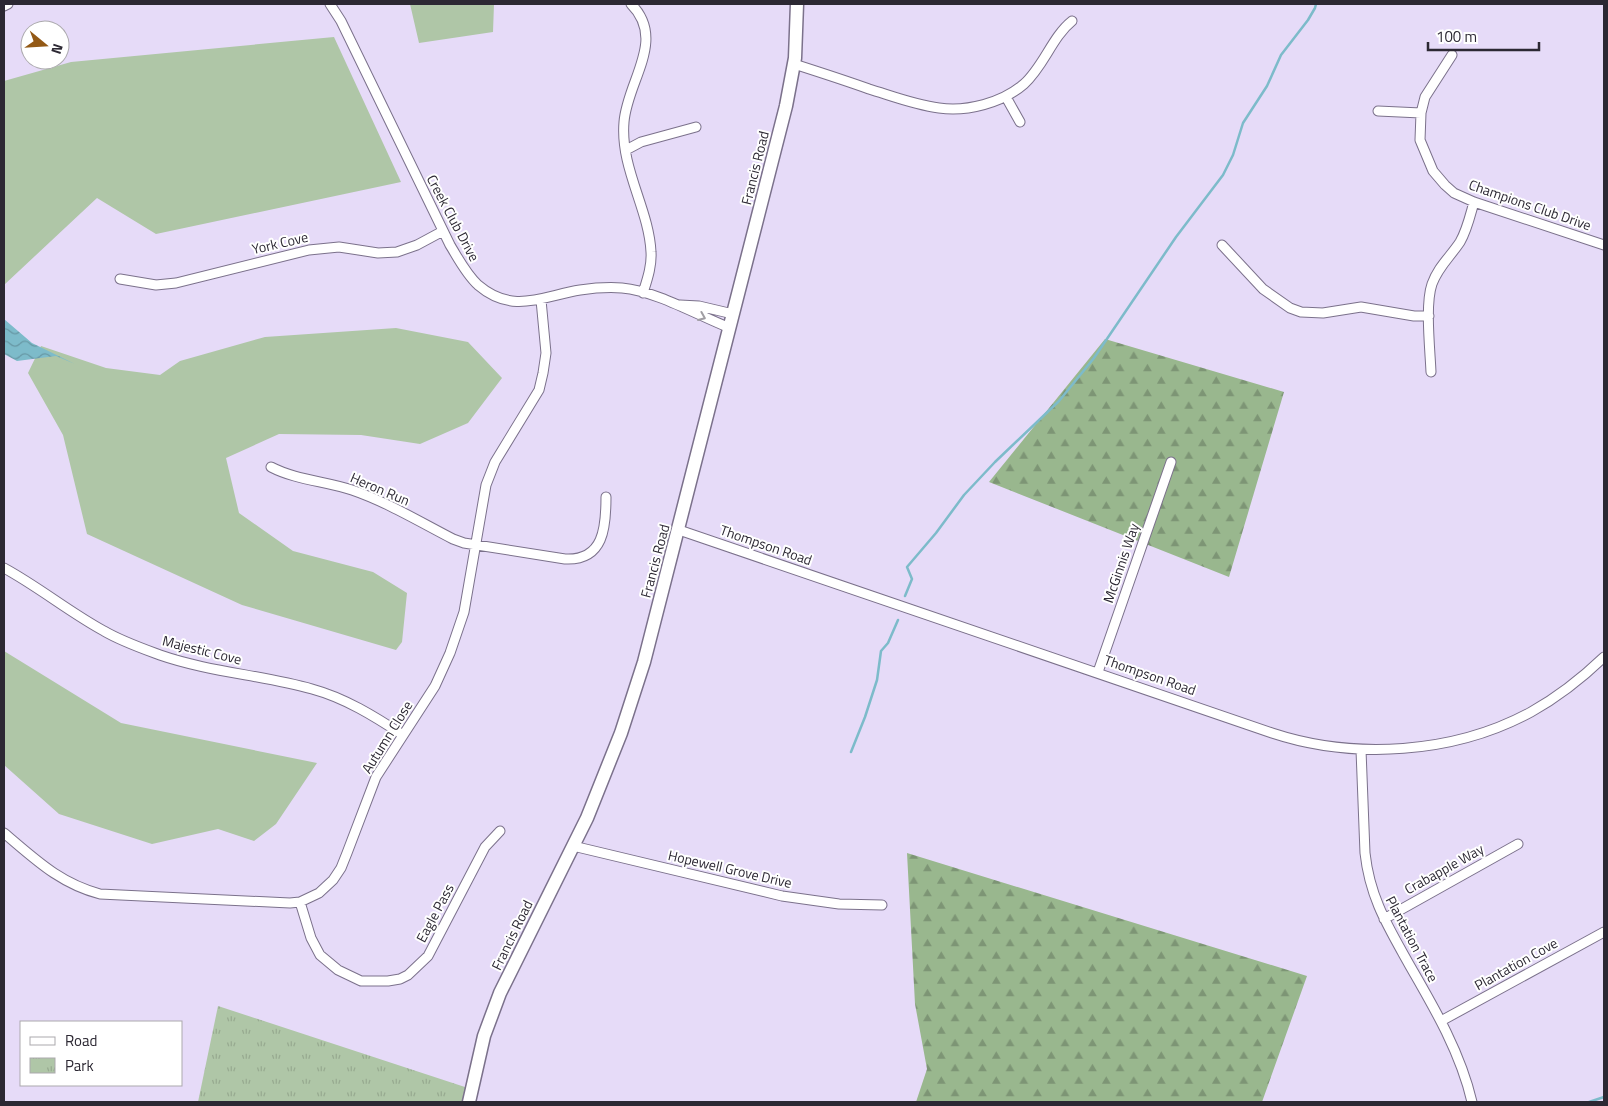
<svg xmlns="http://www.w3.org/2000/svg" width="1608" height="1106" font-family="'Titillium Web',sans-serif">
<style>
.grass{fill:#afc6a7}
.forest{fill:url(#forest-firs)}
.park{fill:url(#park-tufts)}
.water{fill:url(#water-waves)}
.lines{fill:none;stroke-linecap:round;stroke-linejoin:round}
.stream{stroke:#7dbbca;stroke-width:2.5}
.street-casing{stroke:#7b718b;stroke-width:11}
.secondary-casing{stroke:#7b718b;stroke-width:15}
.street{stroke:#fff;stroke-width:9}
.secondary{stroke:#fff;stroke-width:12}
.oneway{stroke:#a09ea3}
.labels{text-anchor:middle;stroke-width:4;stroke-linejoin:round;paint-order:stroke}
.street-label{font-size:14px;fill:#2c2833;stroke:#fff}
</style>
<defs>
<pattern id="forest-firs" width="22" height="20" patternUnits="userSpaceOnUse" patternTransform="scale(1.25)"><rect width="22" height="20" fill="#99b78e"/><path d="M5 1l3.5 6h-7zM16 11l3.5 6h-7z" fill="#7d9575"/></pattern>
<pattern id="park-tufts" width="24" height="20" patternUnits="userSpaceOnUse" patternTransform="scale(1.25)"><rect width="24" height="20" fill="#afc6a7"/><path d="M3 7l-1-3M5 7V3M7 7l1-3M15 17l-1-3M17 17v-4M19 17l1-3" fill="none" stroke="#97aa90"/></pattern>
<pattern id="water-waves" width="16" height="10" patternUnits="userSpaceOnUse" patternTransform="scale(1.25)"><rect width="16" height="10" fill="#7dbbca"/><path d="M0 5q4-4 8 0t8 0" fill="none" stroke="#6798a5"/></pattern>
</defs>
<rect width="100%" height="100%" fill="#e6dbf8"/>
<!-- grass -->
<path class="grass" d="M 410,4 L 494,4 L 493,32 L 419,43 Z
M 334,37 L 401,182 L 156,234 L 97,198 L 4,285 L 4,81 L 71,62 Z
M 396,328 L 468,342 L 502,378 L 468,423 L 420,444 L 361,435 L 279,434 L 226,458 L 239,513 L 293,551 L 373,572 L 407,593 L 402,642 L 396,650 L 242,605 L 87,534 L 63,435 L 28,373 L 41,346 L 106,368 L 160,375 L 180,361 L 265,337 Z
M 4,651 L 121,723 L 317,763 L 276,824 L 254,841 L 218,829 L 152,844 L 59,814 L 4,765 Z"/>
<!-- forest -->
<path class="forest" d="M 1105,339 L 1284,392 L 1229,577 L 989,482 Z
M 907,853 L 1307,976 L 1262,1102 L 916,1102 L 927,1069 L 915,1004 Z"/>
<!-- park -->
<path class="park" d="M 218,1006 L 471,1089 L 469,1102 L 198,1102 Z"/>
<!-- water -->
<path class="water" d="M 4,319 L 32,343 L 75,364 L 56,356 L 17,361 L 4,354 Z"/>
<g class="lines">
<!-- stream -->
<path class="stream" d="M 905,596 L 912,579 L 907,567 L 936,533 L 964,495 L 995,462 L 1059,401 L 1094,358 L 1176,237 L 1223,175 L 1233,155 L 1243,123 L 1267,86 L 1281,55 L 1308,20 L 1315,8 L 1316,4
M 851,752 L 865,717 L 877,680 L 881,651 L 888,643 L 898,620
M 1589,1102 L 1604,1097"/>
<defs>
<path id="street" d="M 330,4 L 341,21 L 450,245 C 458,258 466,274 478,285 C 513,315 543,296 580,290 C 594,288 608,287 622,288 C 656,291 697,315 730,328
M 631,4 C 667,40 627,81 624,122 C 620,168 649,209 651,252 C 652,266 647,280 643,293
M 4,6 L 8,4
M 1452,55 L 1425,97 L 1421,113 L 1420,140 L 1433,171 L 1445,185 L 1454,193 L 1474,202 L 1604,245
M 794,64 C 819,72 844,80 869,89 C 892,96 915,105 939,108 C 967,112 1002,103 1024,84 C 1044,66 1052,37 1072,21
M 1006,97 L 1020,122
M 1378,111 L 1421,113
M 626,150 L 641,142 L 696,127
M 1222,245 L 1263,289 L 1290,308 L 1301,312 L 1323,313 L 1361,307 L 1414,316 L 1429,316
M 120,279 L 156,285 L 176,283 L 309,250 L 339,247 L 378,253 L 397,252 L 417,245 L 443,231
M 680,305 L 699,306 L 733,314
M 1431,372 C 1430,349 1425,304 1432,284 C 1438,267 1450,257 1460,242 C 1467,230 1470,216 1474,202
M 271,467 C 296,480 325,481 352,490 C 387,502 420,522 453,539 L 464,543 L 565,559 C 604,561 606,527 606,497
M 679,530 L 1272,733 C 1354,760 1454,754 1531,712 C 1558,697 1582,678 1604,657
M 4,568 C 39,587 69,612 104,631 C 121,641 141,648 160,655 C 209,672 262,675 312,689 C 345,698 374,716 403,735
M 1098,672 L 1171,462
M 1361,750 L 1365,853 C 1370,899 1389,928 1410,966 C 1435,1009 1461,1054 1472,1102
M 4,833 C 35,859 59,883 100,894 L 290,903 L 300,902 L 319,893 L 333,880 L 341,868 L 347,853 L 376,777 L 435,686 L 450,653 L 464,612 L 486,485 L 495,462 L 539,390 L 543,373 L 546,353 L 541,300
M 573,846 L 782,896 L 839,904 L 882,905
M 300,902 L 311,938 L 320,955 L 338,970 L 361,981 L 388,981 L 400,979 L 408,975 L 428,956 L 485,847 L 500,831
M 1384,919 L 1518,844
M 1441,1021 L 1604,932"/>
<path id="secondary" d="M 469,1102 L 484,1036 L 500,993 L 587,818 L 621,733 L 644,662 L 786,106 L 795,58 L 797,4"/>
</defs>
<!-- street casing -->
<use href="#street" class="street-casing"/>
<!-- secondary casing -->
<use href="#secondary" class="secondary-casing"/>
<!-- street -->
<use href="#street" class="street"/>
<!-- secondary -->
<use href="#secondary" class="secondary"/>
</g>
<!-- one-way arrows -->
<defs><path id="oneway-chevron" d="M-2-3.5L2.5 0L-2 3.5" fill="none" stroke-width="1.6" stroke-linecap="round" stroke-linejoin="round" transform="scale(1.25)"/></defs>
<use class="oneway" href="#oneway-chevron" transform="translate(702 317) rotate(23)"/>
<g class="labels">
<!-- street labels -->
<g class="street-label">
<text transform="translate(755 168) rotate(-76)" y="5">Francis Road</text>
<text transform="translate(1530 205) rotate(19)" y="5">Champions Club Drive</text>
<text transform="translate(453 218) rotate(62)" y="5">Creek Club Drive</text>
<text transform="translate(280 243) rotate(-13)" y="5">York Cove</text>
<text transform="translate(380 489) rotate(23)" y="5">Heron Run</text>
<text transform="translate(766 545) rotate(19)" y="5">Thompson Road</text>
<text transform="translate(655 561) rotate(-75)" y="5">Francis Road</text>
<text transform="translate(1121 563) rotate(-71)" y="5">McGinnis Way</text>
<text transform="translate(202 650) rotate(14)" y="5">Majestic Cove</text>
<text transform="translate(1150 675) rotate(19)" y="5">Thompson Road</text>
<text transform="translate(387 737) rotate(-58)" y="5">Autumn Close</text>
<text transform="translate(730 869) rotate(13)" y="5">Hopewell Grove Drive</text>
<text transform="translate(1444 869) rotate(-29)" y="5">Crabapple Way</text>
<text transform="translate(435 913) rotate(-62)" y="5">Eagle Pass</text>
<text transform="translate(512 935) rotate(-64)" y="5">Francis Road</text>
<text transform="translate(1412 939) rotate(62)" y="5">Plantation Trace</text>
<text transform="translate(1516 964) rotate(-29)" y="5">Plantation Cove</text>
</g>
</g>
<!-- border -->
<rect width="1608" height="1106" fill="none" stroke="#2c2833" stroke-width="10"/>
<!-- legend -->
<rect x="20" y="1021" width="162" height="65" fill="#ffffff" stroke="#aba9ad"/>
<rect x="30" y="1037" width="25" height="8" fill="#ffffff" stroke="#aba9ad"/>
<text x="65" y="1046" font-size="15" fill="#2c2833">Road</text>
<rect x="30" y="1058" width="25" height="15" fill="url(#park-tufts)" stroke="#aba9ad"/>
<text x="65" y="1071" font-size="15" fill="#2c2833">Park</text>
<!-- north arrow -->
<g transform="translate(45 45) rotate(108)"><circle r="24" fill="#ffffff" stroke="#aba9ad"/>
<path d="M0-4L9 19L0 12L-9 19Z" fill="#935916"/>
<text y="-8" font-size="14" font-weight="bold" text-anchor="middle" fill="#2c2833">N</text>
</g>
<!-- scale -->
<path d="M1428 42v8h111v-8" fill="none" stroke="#2c2833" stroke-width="2.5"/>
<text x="1436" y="42" font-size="15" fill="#2c2833" stroke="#ffffff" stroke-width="4" paint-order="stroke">100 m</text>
</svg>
